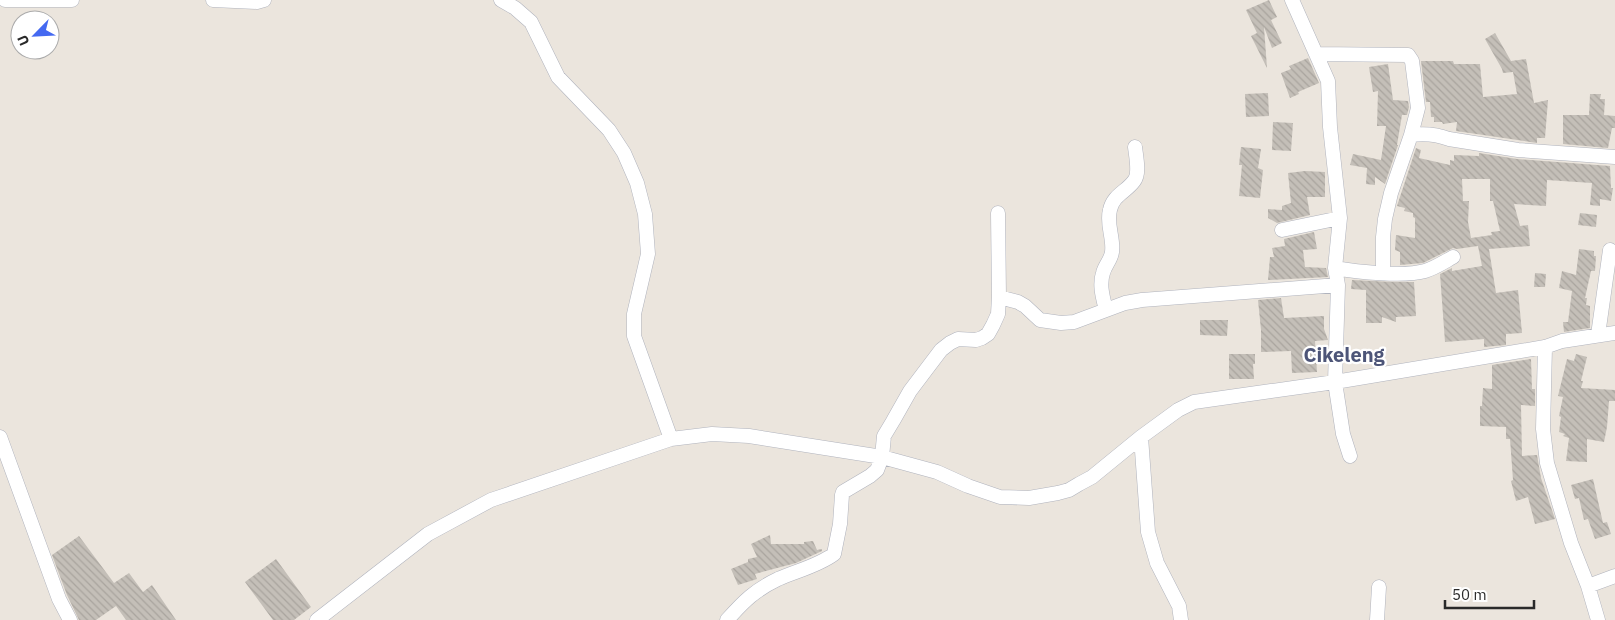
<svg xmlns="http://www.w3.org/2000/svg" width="1615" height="620" font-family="'IBM Plex Sans',sans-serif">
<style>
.building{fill:url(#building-back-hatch);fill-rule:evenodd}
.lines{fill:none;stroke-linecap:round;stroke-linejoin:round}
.street-casing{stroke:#b0b3bd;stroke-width:15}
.street{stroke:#fff;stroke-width:14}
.labels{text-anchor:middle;stroke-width:4.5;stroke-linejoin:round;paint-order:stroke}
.quarter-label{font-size:20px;font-weight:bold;fill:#4d5578;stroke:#fff}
</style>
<defs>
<pattern id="building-back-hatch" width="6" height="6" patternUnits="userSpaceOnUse" patternTransform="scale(1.25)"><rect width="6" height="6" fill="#c4bfb8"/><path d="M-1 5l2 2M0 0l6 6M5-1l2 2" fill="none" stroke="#a9a49e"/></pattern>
</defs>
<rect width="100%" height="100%" fill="#ebe5dd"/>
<!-- building -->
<path class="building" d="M 1269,0 L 1277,17 L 1271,20 L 1282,43 L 1272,48 L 1264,27 L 1267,68 L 1251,36 L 1257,33 L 1246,10 Z
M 1495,33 L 1511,61 L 1526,59 L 1534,103 L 1548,100 L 1545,138 L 1537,138 L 1537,143 L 1456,131 L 1457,122 L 1443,124 L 1442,122 L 1434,122 L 1434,117 L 1431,117 L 1430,102 L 1426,102 L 1421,61 L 1453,61 L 1454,64 L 1480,64 L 1483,97 L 1517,94 L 1513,72 L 1503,73 L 1502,69 L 1485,39 Z
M 1308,58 L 1319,83 L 1298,92 L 1299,94 L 1290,98 L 1281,73 L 1291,69 L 1289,66 Z
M 1388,64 L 1393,100 L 1408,101 L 1409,107 L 1407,115 L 1402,115 L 1397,145 L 1398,145 L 1385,184 L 1375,177 L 1375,185 L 1366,184 L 1367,168 L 1350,165 L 1353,154 L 1381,160 L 1386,126 L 1377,126 L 1378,91 L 1373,92 L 1369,67 Z
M 1268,93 L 1269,116 L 1246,117 L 1245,94 Z
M 1590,94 L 1601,94 L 1600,99 L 1605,99 L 1604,115 L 1615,116 L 1615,128 L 1612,128 L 1608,148 L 1563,144 L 1563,115 L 1589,115 Z
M 1273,122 L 1293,123 L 1291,151 L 1272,150 Z
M 1241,147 L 1261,149 L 1258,168 L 1263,170 L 1260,198 L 1239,196 L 1242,165 L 1239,165 Z
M 1416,148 L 1421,150 L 1419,158 L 1450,165 L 1450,160 L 1454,161 L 1454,155 L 1479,156 L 1479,153 L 1517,159 L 1610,166 L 1611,188 L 1613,188 L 1611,201 L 1600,199 L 1600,206 L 1590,205 L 1592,183 L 1547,180 L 1546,206 L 1514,204 L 1520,226 L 1528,225 L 1530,246 L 1489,249 L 1496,293 L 1518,290 L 1522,333 L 1506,334 L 1506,345 L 1484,347 L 1484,339 L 1445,342 L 1440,274 L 1452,268 L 1452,271 L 1482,266 L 1478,246 L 1457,249 L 1453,248 L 1423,263 L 1400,265 L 1400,252 L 1395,250 L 1396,235 L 1415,238 L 1415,218 L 1413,217 L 1413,213 L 1404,211 L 1405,208 L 1397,206 ZM 1462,179 L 1490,179 L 1490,201 L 1493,201 L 1500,231 L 1491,232 L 1492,235 L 1471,238 L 1468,222 L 1469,201 L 1463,201 Z
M 1305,171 L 1325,172 L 1325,197 L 1307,197 L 1310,215 L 1277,223 L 1268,218 L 1268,209 L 1282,210 L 1282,206 L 1291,203 L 1288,173 Z
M 1580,213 L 1597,215 L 1596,227 L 1578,225 Z
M 1314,232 L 1317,249 L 1303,250 L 1305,267 L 1326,268 L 1328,277 L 1268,280 L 1270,257 L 1274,257 L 1272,248 L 1285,246 L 1284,239 Z
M 1579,249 L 1594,251 L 1594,256 L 1596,256 L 1595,271 L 1591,271 L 1585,298 L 1587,298 L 1586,305 L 1590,306 L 1590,328 L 1564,332 L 1563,322 L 1568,322 L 1572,291 L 1559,288 L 1562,271 L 1576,275 Z
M 1535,273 L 1546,274 L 1545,287 L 1534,287 Z
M 1352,280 L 1393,282 L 1414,282 L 1416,316 L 1396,317 L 1396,322 L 1382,317 L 1382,323 L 1366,323 L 1366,290 L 1351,289 Z
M 1281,298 L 1284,318 L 1324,316 L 1324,329 L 1328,340 L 1315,341 L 1317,372 L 1292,373 L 1291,351 L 1261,352 L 1261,330 L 1258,300 Z
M 1200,320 L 1228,320 L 1227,336 L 1200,335 Z
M 1229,354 L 1255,354 L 1255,364 L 1253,364 L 1254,379 L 1229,379 Z
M 1576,354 L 1587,357 L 1581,381 L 1583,381 L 1581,388 L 1615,390 L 1615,401 L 1609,401 L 1607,427 L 1604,442 L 1587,439 L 1587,462 L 1566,461 L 1569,438 L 1563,436 L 1565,434 L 1559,432 L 1561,417 L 1559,416 L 1563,397 L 1558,396 L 1567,359 L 1574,361 Z
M 1531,359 L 1532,389 L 1535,389 L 1535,406 L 1521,405 L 1522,456 L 1537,455 L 1541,478 L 1555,519 L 1535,524 L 1528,497 L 1516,501 L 1511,481 L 1513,480 L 1510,439 L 1506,439 L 1506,427 L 1480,426 L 1480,406 L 1482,406 L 1483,388 L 1492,389 L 1492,365 Z
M 1593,479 L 1603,523 L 1607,522 L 1611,534 L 1595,539 L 1588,519 L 1584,520 L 1579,498 L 1575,499 L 1571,485 Z
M 770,535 L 771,544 L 804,544 L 804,542 L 813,541 L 817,550 L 822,549 L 822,551 L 796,563 L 755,574 L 757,579 L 738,585 L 731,569 L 748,562 L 748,559 L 757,557 L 751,544 Z
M 79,536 L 114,583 L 129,573 L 143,592 L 152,585 L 176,620 L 126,620 L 116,606 L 96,620 L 79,620 L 67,595 L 52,555 Z
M 276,559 L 311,607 L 294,620 L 273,620 L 245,582 Z"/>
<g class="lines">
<defs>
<path id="street" d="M 5,0 L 72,0
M 213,0 L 257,2 L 264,0
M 501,0 L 515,8 L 531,22 L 558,77 L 609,130 L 624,153 L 637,183 L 645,214 L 648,254 L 634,314 L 634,336 L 671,439
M 1292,0 L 1328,81 L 1330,127 L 1340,218 L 1335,268 L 1338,285 L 1335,382 L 1343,434 L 1350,456
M 1316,54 L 1408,55 L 1412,61 L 1418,108 L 1411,135 C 1425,133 1436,134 1449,139 L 1518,150 L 1615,157
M 1282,230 L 1340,218
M 1335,268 C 1357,272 1404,277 1425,271 C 1435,268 1444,262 1453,257
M 1383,273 L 1383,237 L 1385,219 L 1391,193 L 1411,135
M 999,297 L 1018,302 L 1025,306 L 1040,320 L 1061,323 L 1074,322 L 1125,303 L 1142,300 L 1338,285
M 1106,310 C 1103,298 1099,285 1103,273 C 1105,265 1111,260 1112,252 C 1114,238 1106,224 1110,210 C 1113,195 1126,192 1134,181 C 1140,174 1136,156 1135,147
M 1598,335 L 1610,250
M 1545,347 L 1543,429 L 1547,463 L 1571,543 L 1588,586 L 1598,620
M 0,437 L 59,599 L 70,620
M 1141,437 L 1148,532 L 1157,563 L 1179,606 L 1181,620
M 1588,586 L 1615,576
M 317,620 L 428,534 L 491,500 L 671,439 L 712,434 L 749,436 L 882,457 L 937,472 L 968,486 L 1000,497 L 1029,498 L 1058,493 L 1069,490 L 1079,484 L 1092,477 L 1141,437 L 1178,410 L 1194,402 L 1335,382 L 1545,347 L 1562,341 L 1615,333
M 727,620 C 744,601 755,590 778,579 C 796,571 818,566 834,554 L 840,524 L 842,495 L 843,492 L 870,476 L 877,470 L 882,457 L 884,436 L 893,421 L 910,391 L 941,350 L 950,343 L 958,339 L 976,340 L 982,338 L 988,334 L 993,325 L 998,314 L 999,297 L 998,213
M 1377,620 L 1379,587"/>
</defs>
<!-- street casing -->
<use href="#street" class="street-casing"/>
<!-- street -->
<use href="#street" class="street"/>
</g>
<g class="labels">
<!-- quarter labels -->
<g class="quarter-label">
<text x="1344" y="362">Cikeleng</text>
</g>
</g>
<!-- north arrow -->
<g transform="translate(35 35) rotate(246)"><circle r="24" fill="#ffffff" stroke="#aaaaaa"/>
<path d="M0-4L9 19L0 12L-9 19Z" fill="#4469f1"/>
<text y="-8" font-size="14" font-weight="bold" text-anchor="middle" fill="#2a2a2a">U</text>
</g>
<!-- scale -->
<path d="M1445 600v8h89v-8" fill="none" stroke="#2a2a2a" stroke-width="2.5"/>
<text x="1452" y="600" font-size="15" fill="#2a2a2a" stroke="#ffffff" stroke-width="4" paint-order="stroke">50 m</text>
</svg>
